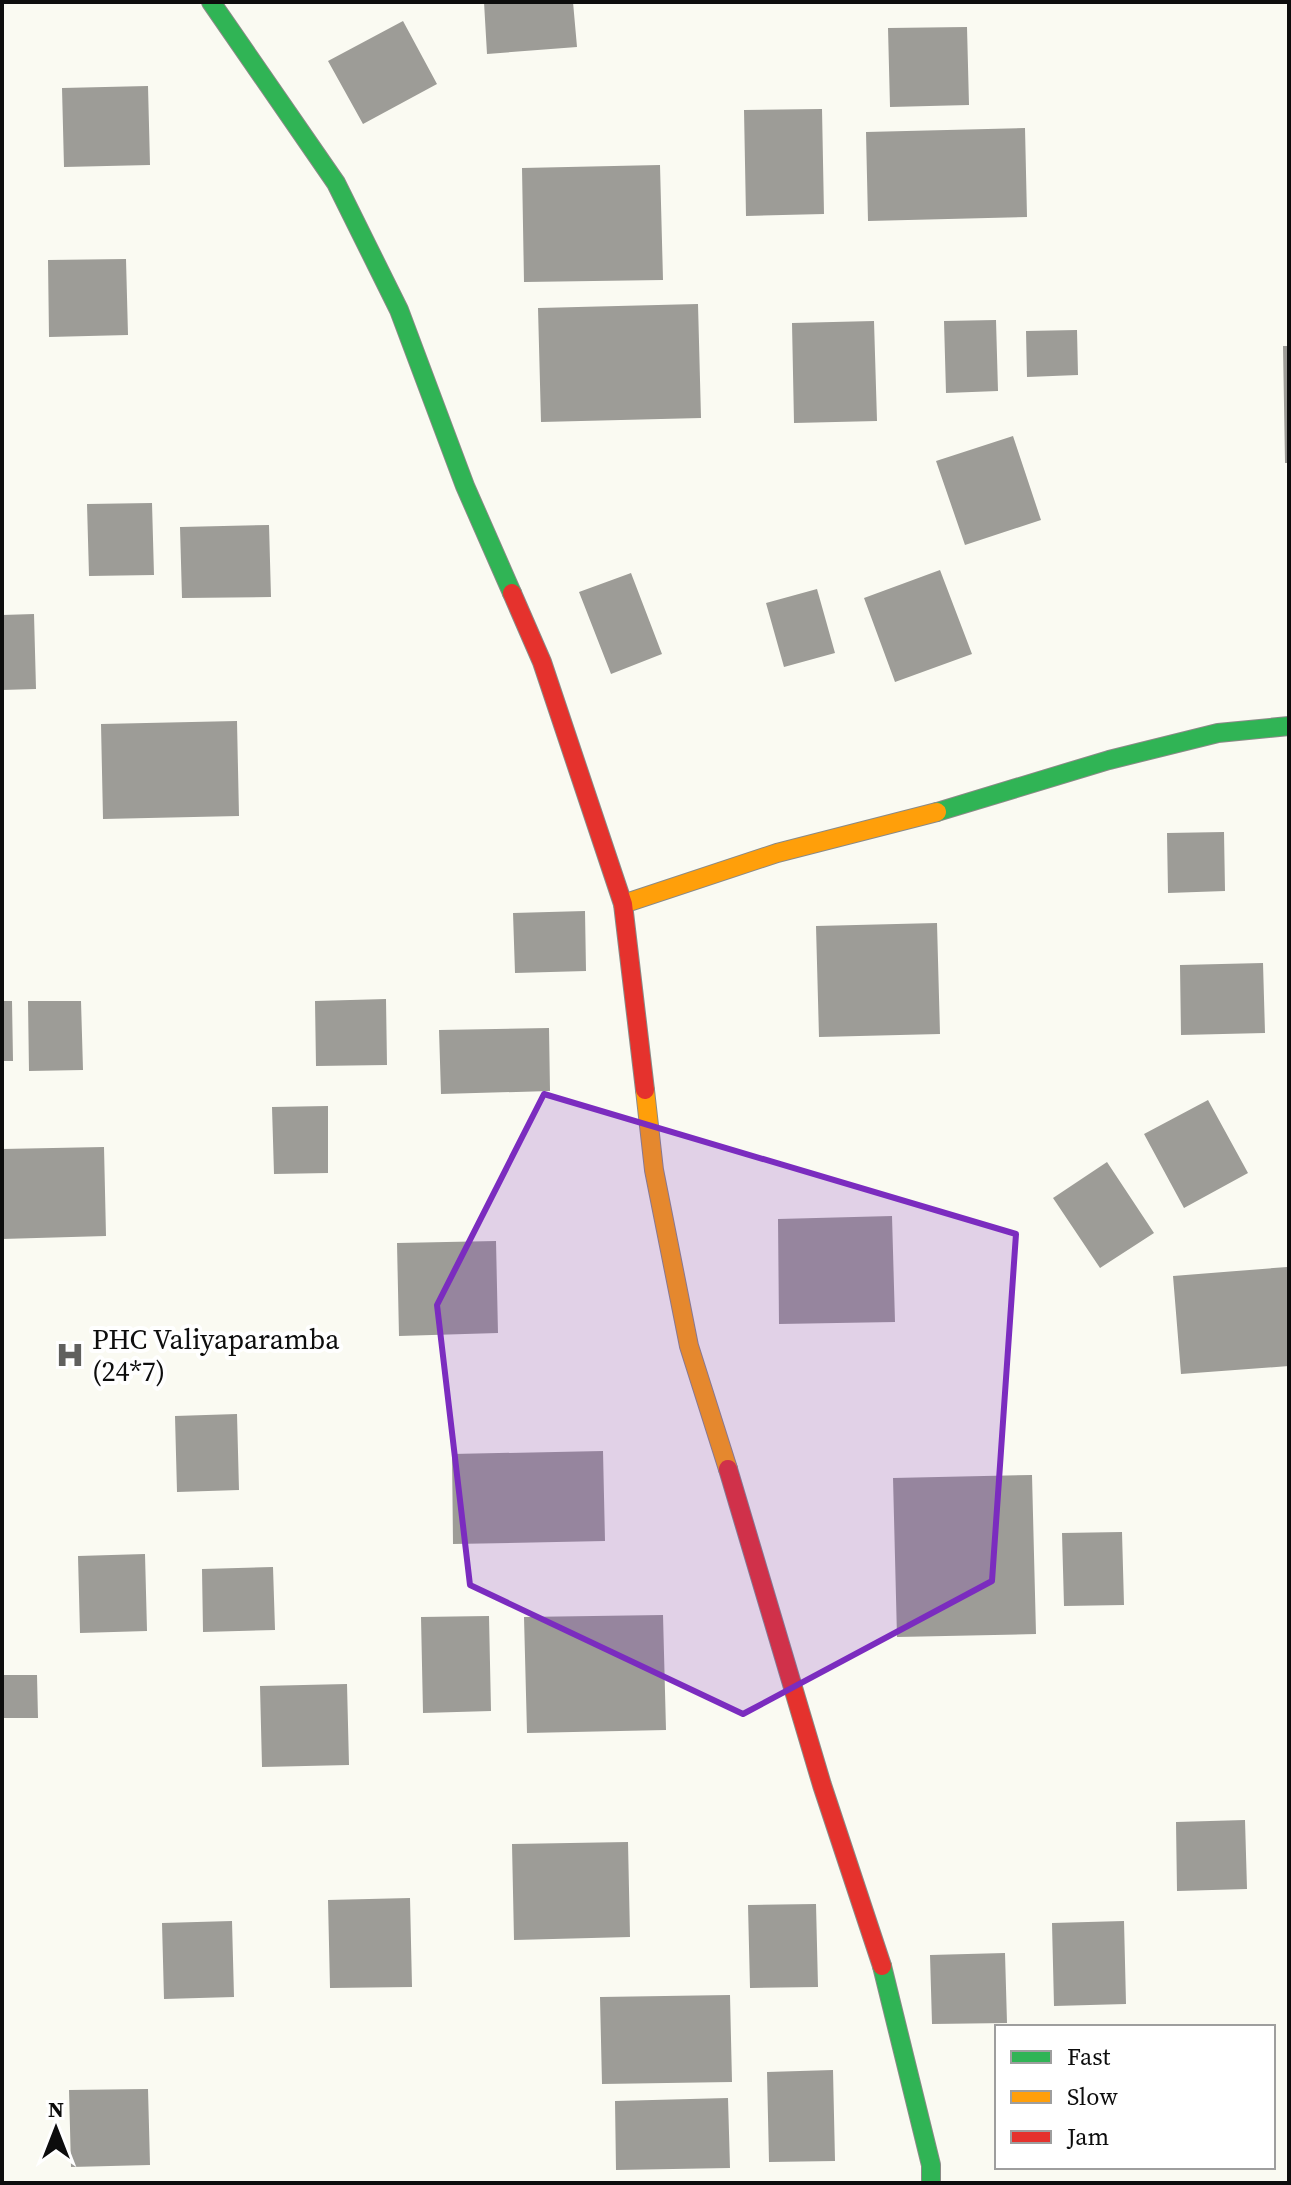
<svg xmlns="http://www.w3.org/2000/svg" width="1291" height="2185" font-family="'Source Serif 4',serif">
<style>
.building{fill:#9d9c97}
.lines{fill:none;stroke-linecap:round;stroke-linejoin:round}
.fast-casing{stroke:#8a8a87;stroke-width:20}
.slow-casing{stroke:#8a8a87;stroke-width:20}
.jam-casing{stroke:#8a8a87;stroke-width:20}
.fast{stroke:#30b455;stroke-width:18}
.slow{stroke:#ff9f0a;stroke-width:18}
.jam{stroke:#e5322d;stroke-width:18}
.marked{fill:#7b2cbf;fill-opacity:0.2;stroke:#7b2cbf;stroke-width:6;stroke-linejoin:round}
.labels{text-anchor:middle;stroke-width:8;stroke-linejoin:round;paint-order:stroke}
.poi-label{font-size:28px;fill:#0d0d0d;stroke:#fff;text-anchor:start}
</style>
<rect width="100%" height="100%" fill="#fafaf2"/>
<!-- building -->
<path class="building" d="M 484,2 L 573,2 L 577,47 L 487,54 Z
M 403,21 L 437,84 L 363,124 L 328,61 Z
M 967,27 L 969,105 L 890,107 L 888,28 Z
M 148,86 L 150,165 L 64,167 L 62,88 Z
M 822,109 L 824,214 L 746,216 L 744,110 Z
M 1025,128 L 1027,217 L 868,221 L 866,132 Z
M 660,165 L 663,280 L 524,282 L 522,168 Z
M 126,259 L 128,335 L 49,337 L 48,260 Z
M 698,304 L 701,418 L 541,422 L 538,308 Z
M 996,320 L 998,391 L 946,393 L 944,321 Z
M 874,321 L 877,421 L 794,423 L 792,323 Z
M 1077,330 L 1078,375 L 1027,377 L 1026,331 Z
M 1283,346 L 1289,346 L 1289,463 L 1285,463 Z
M 1013,436 L 1041,520 L 965,545 L 936,461 Z
M 152,503 L 154,575 L 89,576 L 87,504 Z
M 269,525 L 271,597 L 182,598 L 180,527 Z
M 940,570 L 972,654 L 895,682 L 864,598 Z
M 631,573 L 662,654 L 611,674 L 579,592 Z
M 817,589 L 835,653 L 784,667 L 766,603 Z
M 34,614 L 36,689 L 2,690 L 2,615 Z
M 237,721 L 239,816 L 103,819 L 101,724 Z
M 1224,832 L 1225,891 L 1168,893 L 1167,833 Z
M 585,911 L 586,971 L 515,973 L 513,913 Z
M 937,923 L 940,1034 L 819,1037 L 816,926 Z
M 1263,963 L 1265,1033 L 1181,1035 L 1180,965 Z
M 386,999 L 387,1065 L 316,1066 L 315,1001 Z
M 2,1001 L 12,1001 L 13,1061 L 2,1061 Z
M 28,1001 L 81,1001 L 83,1070 L 29,1071 Z
M 549,1028 L 550,1091 L 441,1094 L 439,1030 Z
M 1208,1100 L 1248,1173 L 1184,1208 L 1144,1134 Z
M 328,1106 L 328,1173 L 274,1174 L 272,1107 Z
M 104,1147 L 106,1236 L 2,1239 L 2,1149 Z
M 1107,1162 L 1154,1233 L 1100,1268 L 1053,1198 Z
M 892,1216 L 895,1322 L 779,1324 L 778,1219 Z
M 496,1241 L 498,1333 L 399,1336 L 397,1243 Z
M 1287,1267 L 1289,1366 L 1181,1374 L 1173,1276 Z
M 237,1414 L 239,1490 L 177,1492 L 175,1416 Z
M 603,1451 L 605,1541 L 453,1544 L 452,1454 Z
M 1032,1475 L 1036,1634 L 897,1637 L 893,1478 Z
M 1122,1532 L 1124,1605 L 1064,1606 L 1062,1533 Z
M 145,1554 L 147,1631 L 80,1633 L 78,1556 Z
M 273,1567 L 275,1630 L 203,1632 L 202,1569 Z
M 663,1615 L 666,1730 L 527,1733 L 524,1617 Z
M 489,1616 L 491,1711 L 423,1713 L 421,1617 Z
M 2,1675 L 37,1675 L 38,1718 L 2,1718 Z
M 347,1684 L 349,1765 L 262,1767 L 260,1686 Z
M 1245,1820 L 1247,1889 L 1177,1891 L 1176,1822 Z
M 628,1842 L 630,1937 L 514,1940 L 512,1844 Z
M 410,1898 L 412,1987 L 330,1988 L 328,1900 Z
M 816,1904 L 818,1987 L 750,1988 L 748,1905 Z
M 232,1921 L 234,1997 L 164,1999 L 162,1923 Z
M 1124,1921 L 1126,2004 L 1054,2006 L 1052,1923 Z
M 1005,1953 L 1007,2023 L 932,2024 L 930,1955 Z
M 730,1995 L 732,2082 L 602,2084 L 600,1997 Z
M 833,2070 L 835,2161 L 769,2162 L 767,2072 Z
M 148,2089 L 150,2165 L 71,2167 L 69,2090 Z
M 728,2098 L 730,2168 L 616,2170 L 615,2101 Z"/>
<g class="lines">
<defs>
<path id="fast" d="M 211,2 L 336,183 L 399,310 L 465,486 L 512,593
M 937,812 L 1109,760 L 1218,733 L 1289,726
M 882,1966 L 931,2165 L 931,2183"/>
<path id="slow" d="M 623,904 L 777,853 L 937,812
M 645,1090 L 654,1170 L 689,1346 L 728,1469"/>
<path id="jam" d="M 512,593 L 542,662 L 623,904 L 645,1090
M 728,1469 L 822,1785 L 882,1966"/>
</defs>
<!-- fast casing -->
<use href="#fast" class="fast-casing"/>
<!-- slow casing -->
<use href="#slow" class="slow-casing"/>
<!-- jam casing -->
<use href="#jam" class="jam-casing"/>
<!-- fast -->
<use href="#fast" class="fast"/>
<!-- slow -->
<use href="#slow" class="slow"/>
<!-- jam -->
<use href="#jam" class="jam"/>
</g>
<!-- marked area -->
<path class="marked" d="M 544,1094 L 1016,1234 L 992,1581 L 743,1714 L 470,1585 L 437,1305 Z"/>
<!-- icons -->
<defs>
<symbol id="hospital-bare" viewBox="-9 -9 18 18"><path d="M-5-5h3v3.5h4V-5h3V5h-3V1.5h-4V5h-3Z" fill="#60605d" stroke="#fff" stroke-width="2.5" paint-order="stroke"/></symbol>
</defs>
<g fill-rule="evenodd">
<use href="#hospital-bare" x="50" y="1335" width="40" height="40"/>
</g>
<g class="labels">
<!-- poi labels -->
<g class="poi-label">
<text x="92" y="1349">PHC Valiyaparamba<tspan x="92" dy="32">(24*7)</tspan></text>
</g>
</g>
<!-- border -->
<rect width="1291" height="2185" fill="none" stroke="#0d0d0d" stroke-width="8"/>
<!-- legend -->
<rect x="995" y="2025" width="280" height="144" fill="#ffffff" stroke="#9e9e9e" stroke-width="2"/>
<rect x="1011" y="2051" width="40" height="12" fill="#30b455" stroke="#9e9e9e" stroke-width="2"/>
<text x="1067" y="2065" font-size="24" fill="#0d0d0d">Fast</text>
<rect x="1011" y="2091" width="40" height="12" fill="#ff9f0a" stroke="#9e9e9e" stroke-width="2"/>
<text x="1067" y="2105" font-size="24" fill="#0d0d0d">Slow</text>
<rect x="1011" y="2131" width="40" height="12" fill="#e5322d" stroke="#9e9e9e" stroke-width="2"/>
<text x="1067" y="2145" font-size="24" fill="#0d0d0d">Jam</text>
<!-- north arrow -->
<g transform="translate(56 2129)" stroke="#ffffff" stroke-width="6" paint-order="stroke">
<path d="M0-6L14 30L0 20L-14 30Z" fill="#0d0d0d"/>
<text y="-12" font-size="22" font-weight="bold" text-anchor="middle" fill="#0d0d0d">N</text>
</g>
</svg>
